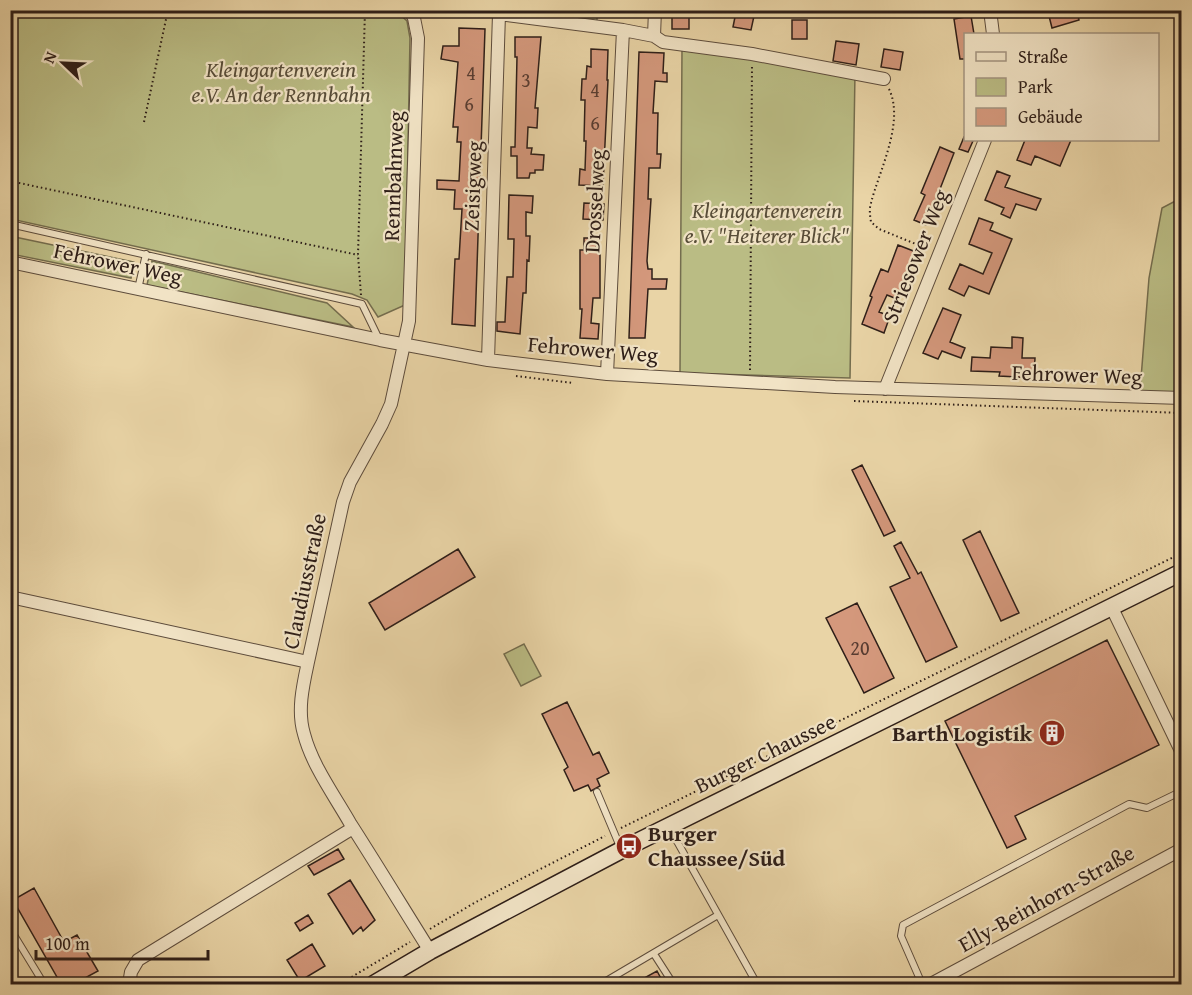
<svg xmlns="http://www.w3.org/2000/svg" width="1192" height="995" font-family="'Gentium Book Plus',serif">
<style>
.green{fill:#babc84;stroke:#746d4e;stroke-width:1.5}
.building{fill:#d4987c;stroke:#2e1e18;stroke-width:1.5}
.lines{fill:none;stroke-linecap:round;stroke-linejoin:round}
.lane-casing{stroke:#5d4c3c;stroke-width:8}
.street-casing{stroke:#5d4c3c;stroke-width:14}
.secondary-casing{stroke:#2e1e18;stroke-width:19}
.path{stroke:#2e1e18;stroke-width:2;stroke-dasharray:1.5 3;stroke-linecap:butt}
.lane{stroke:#f1e3c5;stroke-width:6}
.street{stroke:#f1e3c5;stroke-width:12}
.secondary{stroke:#f1e3c5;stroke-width:16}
.labels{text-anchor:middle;stroke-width:4.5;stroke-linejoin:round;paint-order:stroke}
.number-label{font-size:20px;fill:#583c31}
.park-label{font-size:22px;font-style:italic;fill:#584d38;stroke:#f1e3c5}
.street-label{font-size:22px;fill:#2e1e18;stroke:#f1e3c5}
.poi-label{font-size:22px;font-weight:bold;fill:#2e1e18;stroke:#f1e3c5;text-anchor:end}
</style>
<rect width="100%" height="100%" fill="#e9d4a6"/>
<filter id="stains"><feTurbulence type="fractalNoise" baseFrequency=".00333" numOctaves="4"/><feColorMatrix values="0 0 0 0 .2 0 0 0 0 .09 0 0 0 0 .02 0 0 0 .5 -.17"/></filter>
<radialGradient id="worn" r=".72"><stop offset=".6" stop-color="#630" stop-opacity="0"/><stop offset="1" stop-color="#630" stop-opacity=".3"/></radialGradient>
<!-- green -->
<path class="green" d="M 10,11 L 396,11 L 407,21 L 410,38 L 405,305 L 378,317 L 367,300 L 352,294 L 11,219 Z
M 532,11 L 597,11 L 597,24 Z
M 682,48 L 855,73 L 850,378 L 680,373 Z
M 1181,198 L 1181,398 L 1140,391 L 1149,278 L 1162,208 Z
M 10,236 L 134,262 L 131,278 L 11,254 Z
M 152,261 L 327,303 L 353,327 L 147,285 Z
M 524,644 L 541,676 L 521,686 L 504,654 Z"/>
<!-- building -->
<path class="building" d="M 1055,10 L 1077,10 L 1079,20 L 1052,28 L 1048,12 Z
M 672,11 L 689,11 L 689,29 L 672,29 Z
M 736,12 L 754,16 L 751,30 L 733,27 Z
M 971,16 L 974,34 L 966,34 L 966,59 L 960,59 L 954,19 Z
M 792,20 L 807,20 L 807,39 L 792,39 Z
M 459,28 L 485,29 L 475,326 L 452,324 L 455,259 L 459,259 L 462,209 L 454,209 L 455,190 L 437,189 L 437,180 L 459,181 L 461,142 L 457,142 L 458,127 L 453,127 L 458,62 L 441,59 L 443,46 L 459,46 Z
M 515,37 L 541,37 L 535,108 L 538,108 L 537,128 L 528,127 L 527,148 L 532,148 L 531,154 L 544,155 L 543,170 L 535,170 L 535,173 L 530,173 L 529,178 L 517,178 L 517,156 L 511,156 L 511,147 L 515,147 L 517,57 L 515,57 Z
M 836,41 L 859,44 L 856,65 L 833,61 Z
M 591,49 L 608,50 L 607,80 L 608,80 L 603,186 L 579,185 L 580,169 L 585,170 L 586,141 L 584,141 L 585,100 L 581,100 L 582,79 L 586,79 L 587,66 L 591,67 Z
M 884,49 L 903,52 L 900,70 L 881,67 Z
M 639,52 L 664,53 L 663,73 L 667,73 L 667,82 L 655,81 L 653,113 L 658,113 L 657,154 L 661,154 L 660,168 L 649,168 L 648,199 L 651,199 L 647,261 L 648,269 L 652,269 L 652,279 L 667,279 L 666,289 L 648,289 L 645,338 L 629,338 Z
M 964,137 L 973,141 L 968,152 L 959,149 Z
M 1025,140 L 1071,140 L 1060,166 L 1035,156 L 1031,165 L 1017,160 Z
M 940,147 L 954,153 L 926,225 L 914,220 L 925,195 L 921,193 Z
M 997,171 L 1010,176 L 1005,187 L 1041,199 L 1036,210 L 1016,204 L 1010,218 L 1001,214 L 1004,208 L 985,200 Z
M 509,195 L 533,196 L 532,213 L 526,212 L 526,236 L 530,236 L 529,261 L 527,260 L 526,293 L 523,293 L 520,334 L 497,331 L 497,322 L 505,322 L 507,277 L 513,277 L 514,239 L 508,239 Z
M 584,203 L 604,204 L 603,220 L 583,219 Z
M 979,218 L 993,223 L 990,230 L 1012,239 L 989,294 L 969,286 L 964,296 L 949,289 L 960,264 L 983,274 L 992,253 L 969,244 Z
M 584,238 L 597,238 L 596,250 L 600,251 L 600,298 L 593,298 L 591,323 L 599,324 L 598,339 L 580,338 L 582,309 L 580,309 L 580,250 L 584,250 Z
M 898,245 L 916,252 L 897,299 L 887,295 L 879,312 L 890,316 L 884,333 L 862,324 L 872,297 L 870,296 L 881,269 L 888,272 Z
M 943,308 L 961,315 L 950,342 L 965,348 L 961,358 L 942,351 L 938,359 L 923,353 Z
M 1012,337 L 1023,338 L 1022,358 L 1035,358 L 1034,378 L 999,376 L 1000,372 L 971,371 L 972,357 L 990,358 L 991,347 L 1012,348 Z
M 862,465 L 895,531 L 884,536 L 852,470 Z
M 980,531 L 1019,613 L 1001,621 L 963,540 Z
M 901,542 L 918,574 L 921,572 L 957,647 L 926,662 L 890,587 L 910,578 L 894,546 Z
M 458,549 L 475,577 L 385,630 L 369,603 Z
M 857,603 L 894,678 L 864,693 L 826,618 Z
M 1107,640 L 1159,745 L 1015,816 L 1026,839 L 1007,848 L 945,721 Z
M 567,702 L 593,755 L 599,752 L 609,773 L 597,779 L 600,786 L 591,791 L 588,785 L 574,791 L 564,770 L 568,767 L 542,714 Z
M 338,849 L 344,859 L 314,875 L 308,866 Z
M 350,880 L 375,920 L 363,931 L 361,927 L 353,934 L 328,894 Z
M 34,888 L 64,942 L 77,935 L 98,971 L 74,984 L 61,984 L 13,900 Z
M 308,915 L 313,923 L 300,931 L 295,923 Z
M 312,944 L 325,966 L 300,981 L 287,960 Z
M 657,971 L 664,984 L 649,984 L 646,977 Z"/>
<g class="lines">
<defs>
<path id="lane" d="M 10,224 L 362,304 L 379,339
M 138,289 L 146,254
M 597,792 L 621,849
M 669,827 L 757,984
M 14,935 L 44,984
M 654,954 L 672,982
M 601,984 L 718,915
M 922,984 L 901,936 L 903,925 L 1129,804 L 1147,808 L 1182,791"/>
<path id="street" d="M 410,10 L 414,18 L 418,38 L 409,321 L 391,404 L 382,424 L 350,482 L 343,502 L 308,662 C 303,685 297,711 304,734 C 312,765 334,795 350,823 C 377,865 403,908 430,951
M 493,10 L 499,14 L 623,30 L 654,36 L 663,42 L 752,54 L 884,79
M 990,10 L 993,34
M 654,36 L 655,10
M 10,262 L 380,340 L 488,360 L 607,374 L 835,387 L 1182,398
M 488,360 L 499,14
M 607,374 L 623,30
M 885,389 L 985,140
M 10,597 L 308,662
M 1111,606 L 1182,753
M 129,984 L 131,972 L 138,960 L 353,828
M 931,984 L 1182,849"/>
<path id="secondary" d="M 374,984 L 430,951 L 629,846 L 1182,572"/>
</defs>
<!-- lane casing -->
<use href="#lane" class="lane-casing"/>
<!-- street casing -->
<use href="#street" class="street-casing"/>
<!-- secondary casing -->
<use href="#secondary" class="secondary-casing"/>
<!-- path -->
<path class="path" d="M 889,89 C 905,122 879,171 871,203 C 869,209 870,216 871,222 L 879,229 L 928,249
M 144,122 L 168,10
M 10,181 L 358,255
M 361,295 L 358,255 L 365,10
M 750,370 L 752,64
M 516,376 L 573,383
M 854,401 L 1182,413
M 1177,763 L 1182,771
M 621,828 L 1182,553
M 430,929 L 476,902 L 605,836
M 340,984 L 410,942"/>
<!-- lane -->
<use href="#lane" class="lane"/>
<!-- street -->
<use href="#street" class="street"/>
<!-- secondary -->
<use href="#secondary" class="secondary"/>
</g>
<!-- icons -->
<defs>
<symbol id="building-disc" viewBox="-11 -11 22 22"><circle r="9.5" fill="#8f2418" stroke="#f1e3c5"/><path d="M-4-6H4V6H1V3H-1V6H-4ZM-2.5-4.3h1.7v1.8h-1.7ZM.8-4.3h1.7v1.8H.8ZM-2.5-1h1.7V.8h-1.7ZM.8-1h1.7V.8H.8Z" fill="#fff"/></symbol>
<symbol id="bus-disc" viewBox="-11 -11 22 22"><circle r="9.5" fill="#8f2418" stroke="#f1e3c5"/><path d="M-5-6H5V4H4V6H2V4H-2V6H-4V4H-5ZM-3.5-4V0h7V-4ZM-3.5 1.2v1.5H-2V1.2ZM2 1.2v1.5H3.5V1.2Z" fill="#fff"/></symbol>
</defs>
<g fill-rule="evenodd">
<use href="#building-disc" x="1037" y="718" width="30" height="30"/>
<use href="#bus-disc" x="614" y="831" width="30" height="30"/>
</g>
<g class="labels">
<!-- number labels -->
<g class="number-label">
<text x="471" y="80">4</text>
<text x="526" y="87">3</text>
<text x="595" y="97">4</text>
<text x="469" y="111">6</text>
<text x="595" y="130">6</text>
<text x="860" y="655">20</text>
</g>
<!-- park labels -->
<g class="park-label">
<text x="281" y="77">Kleingartenverein<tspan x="281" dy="25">e.V. An der Rennbahn</tspan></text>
<text x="767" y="218">Kleingartenverein<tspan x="767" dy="25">e.V. "Heiterer Blick"</tspan></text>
</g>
<!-- street labels -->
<g class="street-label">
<text transform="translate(393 176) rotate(-88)" y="8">Rennbahnweg</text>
<text transform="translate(472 186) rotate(-88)" y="8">Zeisigweg</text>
<text transform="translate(594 201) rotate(-87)" y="8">Drosselweg</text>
<text transform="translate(915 256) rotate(-68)" y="8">Striesower Weg</text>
<text transform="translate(118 263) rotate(12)" y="8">Fehrower Weg</text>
<text transform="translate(593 349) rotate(5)" y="8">Fehrower Weg</text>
<text transform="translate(1077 374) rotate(2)" y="8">Fehrower Weg</text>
<text transform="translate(304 581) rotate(-78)" y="8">Claudiusstraße</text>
<text transform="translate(765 753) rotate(-26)" y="8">Burger Chaussee</text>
<text transform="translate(1046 898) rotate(-29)" y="8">Elly-Beinhorn-Straße</text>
</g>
<!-- poi labels -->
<g class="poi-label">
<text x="1032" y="741">Barth Logistik</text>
<text x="648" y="841" text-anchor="start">Burger<tspan x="648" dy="25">Chaussee/Süd</tspan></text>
</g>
</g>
<!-- margin -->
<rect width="1192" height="995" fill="none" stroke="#e9d4a6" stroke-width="36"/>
<rect x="12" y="12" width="1168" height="971" fill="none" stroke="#2e1e18" stroke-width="3"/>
<rect x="18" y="18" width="1156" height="959" fill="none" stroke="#2e1e18" stroke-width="1.5"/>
<!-- legend -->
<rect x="964" y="33" width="195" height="108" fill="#f1e3c5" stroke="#a39480" stroke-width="1.5"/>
<rect x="976" y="52" width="30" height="9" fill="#f1e3c5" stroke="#a39480" stroke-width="1.5"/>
<text x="1018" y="63" font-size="18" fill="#2e1e18">Straße</text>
<rect x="976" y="78" width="30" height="18" fill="#babc84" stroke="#a39480" stroke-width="1.5"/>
<text x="1018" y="93" font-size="18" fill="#2e1e18">Park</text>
<rect x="976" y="108" width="30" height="18" fill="#d4987c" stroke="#a39480" stroke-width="1.5"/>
<text x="1018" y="123" font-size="18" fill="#2e1e18">Gebäude</text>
<!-- north arrow -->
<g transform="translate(63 63) rotate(293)" stroke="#f1e3c5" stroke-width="4.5" paint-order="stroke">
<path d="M0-4.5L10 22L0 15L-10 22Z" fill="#2e1e18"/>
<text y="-9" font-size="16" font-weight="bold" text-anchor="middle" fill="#2e1e18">N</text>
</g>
<!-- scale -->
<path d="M36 950v9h172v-9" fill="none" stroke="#2e1e18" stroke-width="3"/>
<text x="45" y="950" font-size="18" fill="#2e1e18" stroke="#f1e3c5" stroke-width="4.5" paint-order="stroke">100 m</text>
<rect width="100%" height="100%" filter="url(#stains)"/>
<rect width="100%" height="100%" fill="url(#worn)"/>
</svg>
